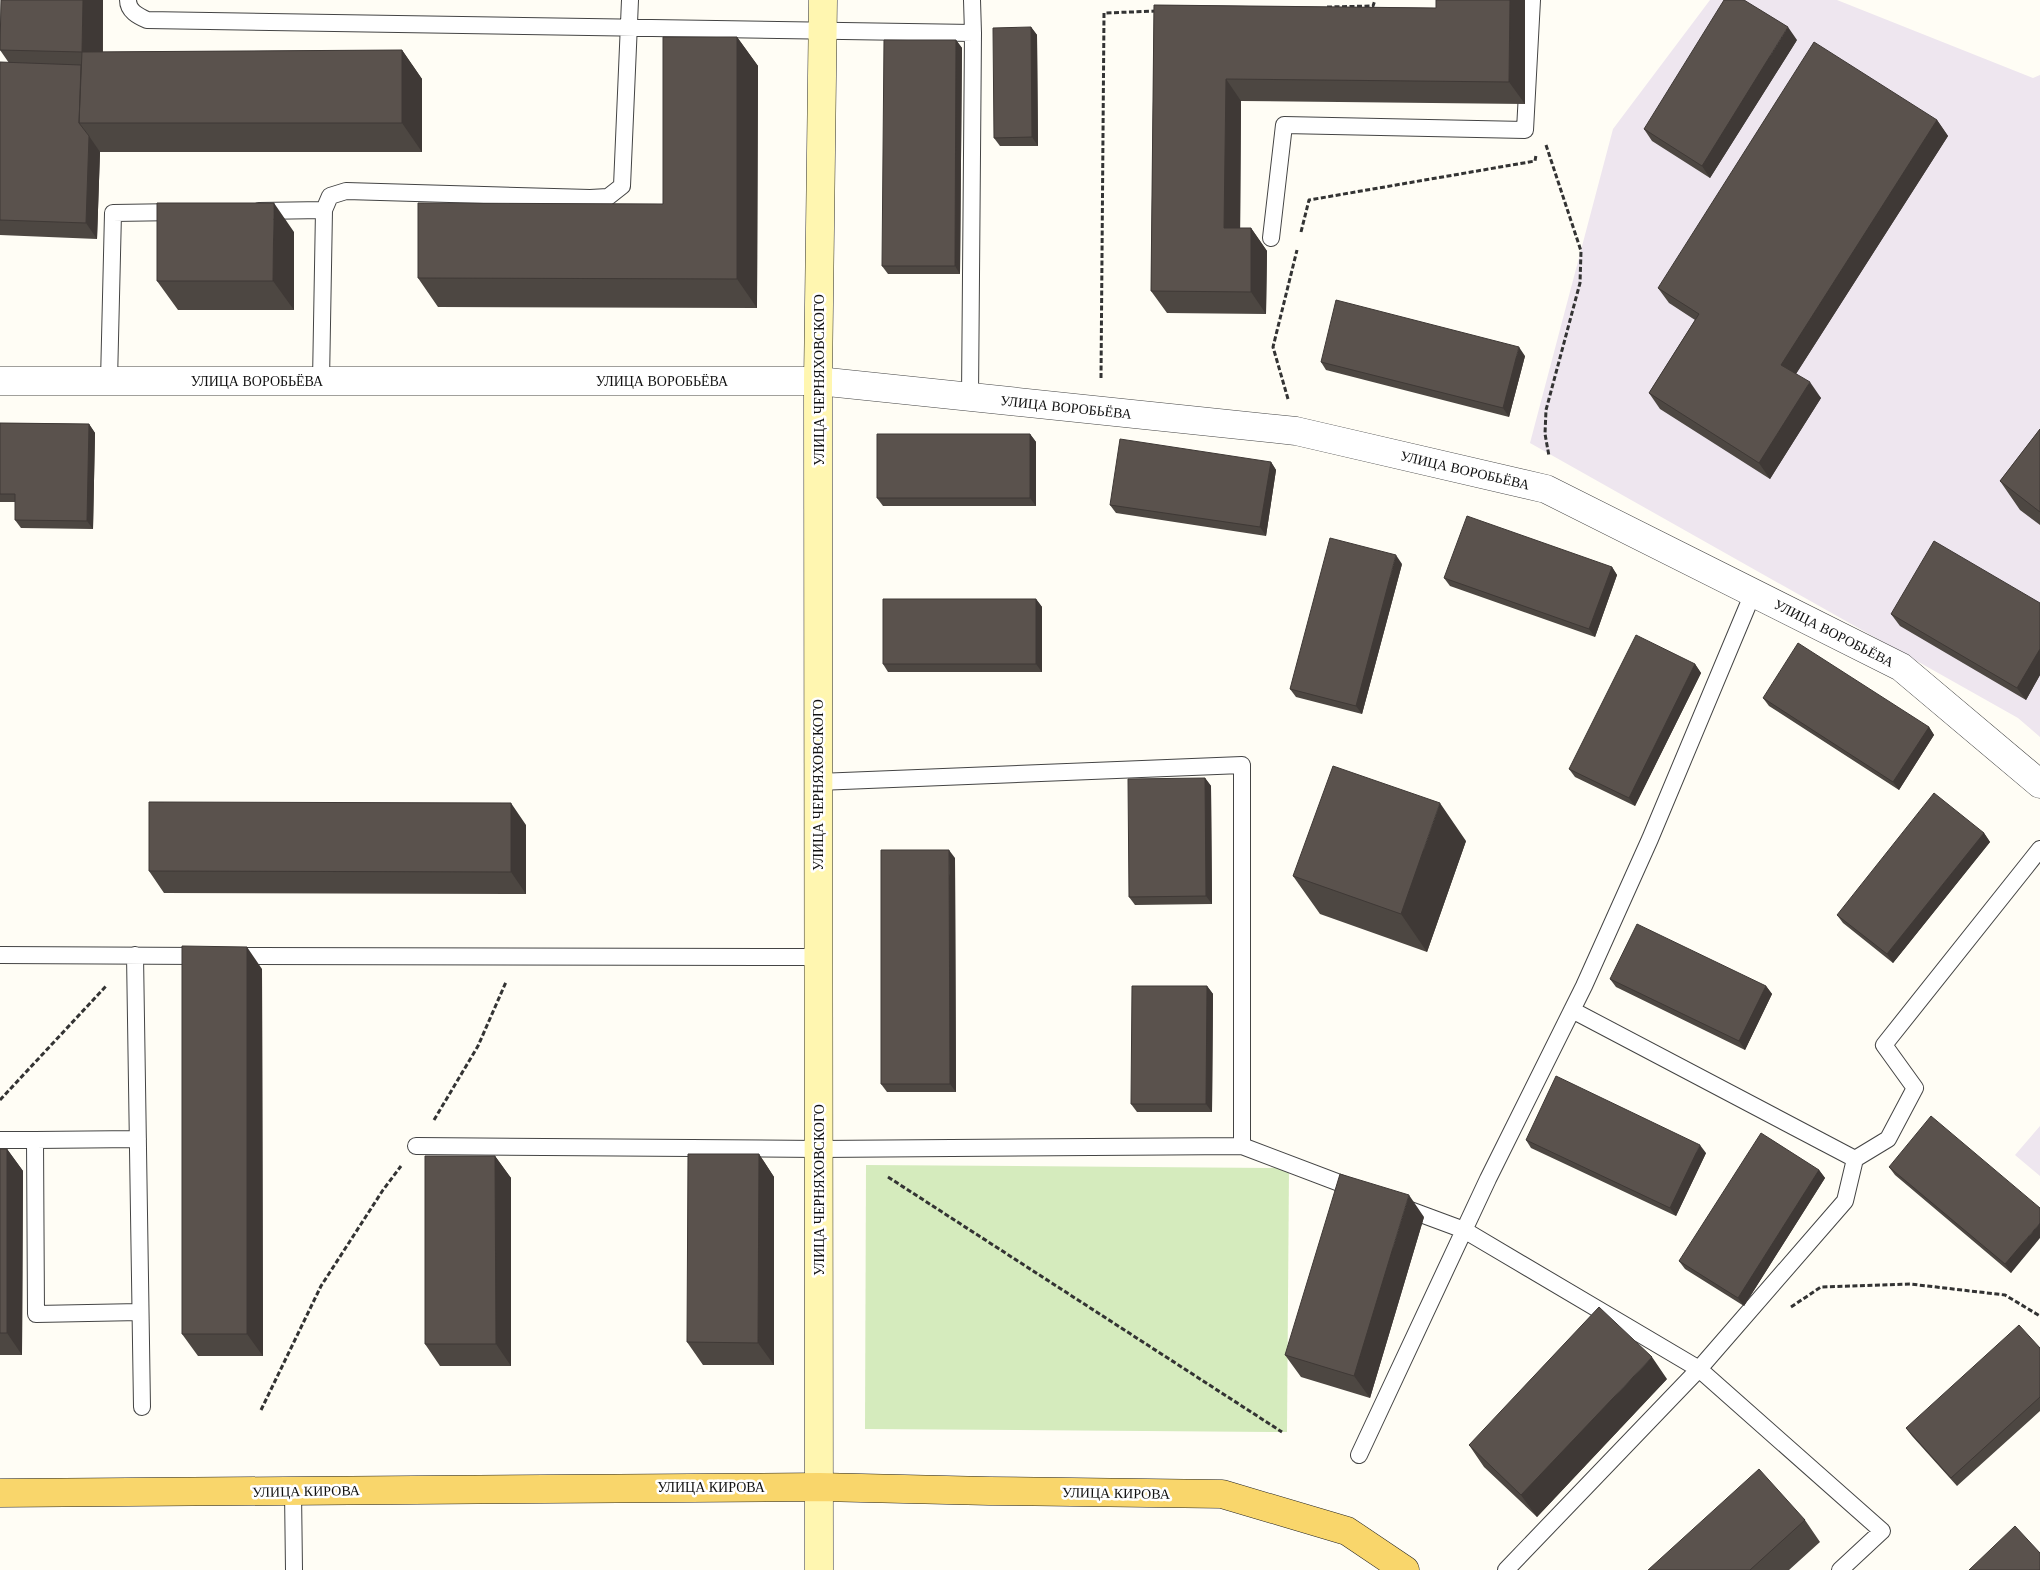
<svg xmlns="http://www.w3.org/2000/svg" width="2040" height="1570" font-family="'Times New Roman',serif">
<style>
.industrial{fill:#eee6ef}
.green{fill:#d5ebbd}
.lines{fill:none;stroke-linecap:round;stroke-linejoin:round}
.lane-casing{stroke:#444;stroke-width:18}
.street-casing{stroke:#444;stroke-width:29}
.secondary-casing{stroke:#333;stroke-width:29}
.primary-casing{stroke:#222;stroke-width:29}
.path{stroke:#333;stroke-width:3;stroke-dasharray:5 2.5;stroke-linecap:butt}
.lane{stroke:#fff;stroke-width:16}
.street{stroke:#fff;stroke-width:28}
.secondary{stroke:#fff6b0;stroke-width:28}
.primary{stroke:#f9d66b;stroke-width:28}
.wall{fill:#4d4742}
.shaded-wall{fill:#3f3936}
.building{fill:#5a524d;stroke:#3f3936}
.labels{text-anchor:middle;stroke-width:5;stroke-linejoin:round;paint-order:stroke}
.street-label{font-size:14px;fill:#111;stroke:#fff}
</style>
<rect width="100%" height="100%" fill="#fffdf5"/>
<!-- industrial -->
<path class="industrial" d="M 1710,0 L 1837,0 L 2033,78 L 2040,75 L 2040,737 L 2018,718 L 1530,443 L 1613,129 Z
M 2040,1126 L 2040,1176 L 2015,1155 Z"/>
<!-- green -->
<path class="green" d="M 866,1165 L 1289,1168 L 1287,1432 L 865,1429 Z"/>
<g class="lines">
<defs>
<path id="lane" d="M 128,0 C 128,11 138,16 147,20 L 973,33 L 970,397
M 972,0 L 973,33
M 259,211 L 324,210
M 1271,238 L 1284,125 L 1525,130 L 1532,0
M 109,381 L 113,213 L 179,212
M 321,381 L 324,210 L 330,196 L 346,191 L 590,198 L 608,197 L 622,186 L 630,0
M 818,782 L 1242,765 L 1242,1146
M 0,955 L 203,956
M 135,955 L 142,1407
M 232,956 L 819,957
M 1572,1010 L 1855,1159 L 1888,1139 L 1915,1088 L 1884,1045 L 2040,849
M 138,1139 L 35,1140 L 36,1314 L 140,1312
M 0,1140 L 35,1140
M 416,1146 L 819,1149 L 1242,1146 L 1358,1190
M 1402,1207 L 1464,1230 L 1699,1369 L 1882,1531 L 1840,1570
M 1359,1455 L 1488,1179 L 1584,986 L 1650,839 L 1753,593
M 293,1491 L 294,1570
M 1506,1570 L 1699,1369 L 1845,1201 L 1855,1159"/>
<path id="street" d="M 0,381 L 818,381 L 1296,431 L 1546,489 L 1901,667 L 2040,784"/>
<path id="secondary" d="M 819,1570 L 818,381 L 823,0"/>
<path id="primary" d="M 0,1493 L 819,1487 L 989,1491 L 1222,1494 L 1347,1531 L 1405,1570"/>
</defs>
<!-- lane casing -->
<use href="#lane" class="lane-casing"/>
<!-- street casing -->
<use href="#street" class="street-casing"/>
<!-- secondary casing -->
<use href="#secondary" class="secondary-casing"/>
<!-- primary casing -->
<use href="#primary" class="primary-casing"/>
<!-- path -->
<path class="path" d="M 1327,7 L 1373,6 L 1375,0
M 1546,145 L 1581,251 L 1580,283 L 1546,410 L 1545,434 L 1549,456
M 1301,232 L 1309,200 L 1535,161 L 1536,155
M 1101,378 L 1104,13 L 1158,11
M 1288,399 L 1273,347 L 1297,250
M 0,1100 L 107,985
M 434,1120 L 478,1046 L 506,982
M 888,1177 L 1282,1432
M 1791,1307 L 1821,1287 L 1910,1284 L 2005,1295 L 2040,1316
M 261,1410 L 321,1286 L 383,1190 L 401,1166"/>
<!-- lane -->
<use href="#lane" class="lane"/>
<!-- street -->
<use href="#street" class="street"/>
<!-- secondary -->
<use href="#secondary" class="secondary"/>
<!-- primary -->
<use href="#primary" class="primary"/>
</g>
<!-- wall -->
<path class="wall" d="M 1,0 L 103,0 L 103,52 L 402,50 L 422,79 L 422,152 L 100,152 L 97,239 L 0,235 L 0,62 L 9,63 L 0,50 Z
M 1436,0 L 1525,0 L 1525,104 L 1241,101 L 1240,228 L 1251,228 L 1267,251 L 1266,314 L 1167,313 L 1151,291 L 1154,5 L 1436,8 Z
M 1031,27 L 1037,35 L 1038,146 L 1000,146 L 994,138 Z
M 737,37 L 758,66 L 757,308 L 438,307 L 418,278 L 663,204 Z
M 956,40 L 962,48 L 960,274 L 888,274 L 882,266 Z
M 1797,40 L 1710,178 L 1652,141 L 1644,129 Z
M 1937,120 L 1948,136 L 1796,374 L 1821,398 L 1770,479 L 1660,409 L 1649,393 L 1695,320 L 1669,303 L 1658,288 Z
M 294,232 L 294,310 L 178,310 L 157,281 Z
M 1525,356 L 1509,417 L 1326,370 L 1321,362 Z
M 0,423 L 89,424 L 95,433 L 93,529 L 21,528 L 15,520 L 15,502 L 0,502 Z
M 2040,429 L 2040,525 L 2020,510 L 2000,481 Z
M 1030,434 L 1036,442 L 1036,506 L 883,506 L 877,498 Z
M 1271,462 L 1276,470 L 1266,536 L 1116,513 L 1110,505 Z
M 1402,564 L 1362,714 L 1296,697 L 1290,689 Z
M 1612,567 L 1617,575 L 1595,637 L 1450,586 L 1444,578 Z
M 1036,599 L 1042,607 L 1042,672 L 888,672 L 883,664 Z
M 2040,603 L 2040,675 L 2026,700 L 1900,626 L 1891,614 Z
M 1695,664 L 1701,673 L 1635,806 L 1575,777 L 1569,769 Z
M 1763,698 L 1929,727 L 1934,735 L 1899,790 L 1769,706 Z
M 1205,778 L 1211,786 L 1212,904 L 1135,905 L 1129,897 Z
M 526,825 L 526,894 L 164,893 L 149,871 Z
M 1984,833 L 1990,842 L 1893,963 L 1843,923 L 1837,915 Z
M 1466,841 L 1427,952 L 1320,914 L 1293,876 Z
M 955,858 L 956,1092 L 887,1092 L 881,1084 Z
M 262,969 L 263,1356 L 198,1356 L 182,1334 Z
M 1610,979 L 1766,986 L 1772,994 L 1745,1050 L 1616,987 Z
M 1207,986 L 1213,994 L 1212,1112 L 1137,1112 L 1131,1104 Z
M 1526,1140 L 1706,1153 L 1676,1216 L 1531,1148 Z
M 0,1149 L 7,1149 L 23,1171 L 22,1355 L 0,1355 Z
M 759,1154 L 774,1177 L 774,1365 L 703,1365 L 687,1342 Z
M 495,1156 L 511,1178 L 511,1366 L 440,1366 L 425,1344 Z
M 1889,1167 L 2040,1208 L 2011,1273 L 1895,1175 Z
M 1819,1170 L 1825,1178 L 1744,1306 L 1685,1269 L 1679,1261 Z
M 1424,1217 L 1370,1398 L 1301,1377 L 1285,1355 Z
M 2040,1348 L 2040,1411 L 1957,1486 L 1912,1436 L 1906,1428 Z
M 1667,1379 L 1537,1517 L 1484,1467 L 1469,1445 Z
M 1805,1520 L 1820,1542 L 1789,1570 L 1648,1570 Z"/>
<!-- shaded-wall -->
<path class="shaded-wall" d="M 83,0 L 103,0 L 102,81 L 82,52 Z
M 1510,0 L 1525,0 L 1525,104 L 1509,82 Z
M 1031,27 L 1037,35 L 1038,146 L 1032,137 Z
M 1788,27 L 1797,40 L 1710,178 L 1702,166 Z
M 737,37 L 758,66 L 757,308 L 737,279 Z
M 956,40 L 962,48 L 960,274 L 955,266 Z
M 402,50 L 422,79 L 422,152 L 402,123 Z
M 1226,79 L 1241,101 L 1240,251 L 1224,228 Z
M 1937,120 L 1948,136 L 1792,380 L 1781,365 Z
M 89,136 L 100,152 L 97,239 L 86,223 Z
M 274,203 L 294,232 L 294,310 L 273,281 Z
M 1251,228 L 1267,251 L 1266,314 L 1251,292 Z
M 1519,347 L 1525,356 L 1509,417 L 1503,408 Z
M 1810,382 L 1821,398 L 1770,479 L 1759,463 Z
M 89,424 L 95,433 L 93,529 L 87,521 Z
M 1030,434 L 1036,442 L 1036,506 L 1030,498 Z
M 1271,462 L 1276,470 L 1266,536 L 1260,527 Z
M 1396,555 L 1402,564 L 1362,714 L 1356,706 Z
M 1612,567 L 1617,575 L 1595,637 L 1589,629 Z
M 1036,599 L 1042,607 L 1042,672 L 1036,664 Z
M 2040,649 L 2040,675 L 2026,700 L 2017,688 Z
M 1695,664 L 1701,673 L 1635,806 L 1629,798 Z
M 1929,727 L 1934,735 L 1899,790 L 1893,782 Z
M 1205,778 L 1211,786 L 1212,904 L 1206,896 Z
M 511,803 L 526,825 L 526,894 L 511,872 Z
M 1440,803 L 1466,841 L 1427,952 L 1401,914 Z
M 1984,833 L 1990,842 L 1893,963 L 1887,954 Z
M 949,850 L 955,858 L 956,1092 L 950,1084 Z
M 247,947 L 262,969 L 263,1356 L 247,1334 Z
M 1207,986 L 1213,994 L 1212,1112 L 1206,1104 Z
M 1766,986 L 1772,994 L 1745,1050 L 1739,1041 Z
M 1700,1145 L 1706,1153 L 1676,1216 L 1670,1208 Z
M 7,1149 L 23,1171 L 22,1355 L 7,1333 Z
M 759,1154 L 774,1177 L 774,1365 L 758,1343 Z
M 495,1156 L 511,1178 L 511,1366 L 496,1344 Z
M 1819,1170 L 1825,1178 L 1744,1306 L 1738,1298 Z
M 1409,1195 L 1424,1217 L 1370,1398 L 1354,1376 Z
M 2040,1223 L 2040,1238 L 2011,1273 L 2005,1264 Z
M 1652,1357 L 1667,1379 L 1537,1517 L 1521,1495 Z"/>
<!-- building -->
<path class="building" d="M 1,0 L 83,0 L 82,52 L 0,50 Z
M 1436,0 L 1510,0 L 1509,82 L 1226,79 L 1224,228 L 1251,228 L 1251,292 L 1151,291 L 1154,5 L 1436,8 Z
M 1724,0 L 1744,0 L 1788,27 L 1702,166 L 1644,129 Z
M 1031,27 L 1032,137 L 994,138 L 993,28 Z
M 663,37 L 737,37 L 737,279 L 418,278 L 418,203 L 663,204 Z
M 884,40 L 956,40 L 955,266 L 882,266 Z
M 1814,42 L 1937,120 L 1781,365 L 1810,382 L 1759,463 L 1649,393 L 1699,314 L 1658,288 Z
M 402,50 L 402,123 L 79,123 L 82,52 Z
M 0,62 L 81,65 L 79,123 L 89,136 L 86,223 L 0,220 Z
M 157,203 L 274,203 L 273,281 L 157,281 Z
M 1336,300 L 1519,347 L 1503,408 L 1321,362 Z
M 0,423 L 89,424 L 87,521 L 15,520 L 15,494 L 0,494 Z
M 2040,429 L 2040,512 L 2000,481 Z
M 877,434 L 1030,434 L 1030,498 L 877,498 Z
M 1120,439 L 1271,462 L 1260,527 L 1110,505 Z
M 1467,516 L 1612,567 L 1589,629 L 1444,578 Z
M 1330,538 L 1396,555 L 1356,706 L 1290,689 Z
M 1934,541 L 2040,603 L 2040,649 L 2017,688 L 1891,614 Z
M 883,599 L 1036,599 L 1036,664 L 883,664 Z
M 1636,635 L 1695,664 L 1629,798 L 1569,769 Z
M 1798,643 L 1929,727 L 1893,782 L 1763,698 Z
M 1333,766 L 1440,803 L 1401,914 L 1293,876 Z
M 1205,778 L 1206,896 L 1129,897 L 1128,779 Z
M 1934,793 L 1984,833 L 1887,954 L 1837,915 Z
M 149,802 L 511,803 L 511,872 L 149,871 Z
M 881,850 L 949,850 L 950,1084 L 881,1084 Z
M 1637,924 L 1766,986 L 1739,1041 L 1610,979 Z
M 182,946 L 247,947 L 247,1334 L 182,1334 Z
M 1132,986 L 1207,986 L 1206,1104 L 1131,1104 Z
M 1556,1076 L 1700,1145 L 1670,1208 L 1526,1140 Z
M 1931,1116 L 2040,1208 L 2040,1223 L 2005,1264 L 1889,1167 Z
M 1761,1133 L 1819,1170 L 1738,1298 L 1679,1261 Z
M 0,1149 L 7,1149 L 7,1333 L 0,1333 Z
M 688,1154 L 759,1154 L 758,1343 L 687,1342 Z
M 425,1156 L 495,1156 L 496,1344 L 425,1344 Z
M 1340,1174 L 1409,1195 L 1354,1376 L 1285,1355 Z
M 1599,1307 L 1652,1357 L 1521,1495 L 1469,1445 Z
M 2019,1325 L 2040,1348 L 2040,1397 L 1951,1478 L 1906,1428 Z
M 1759,1469 L 1805,1520 L 1750,1570 L 1648,1570 Z
M 2015,1526 L 2040,1553 L 2040,1570 L 1969,1570 Z"/>
<g class="labels">
<!-- street labels -->
<g class="street-label">
<text transform="translate(819 380) rotate(-90)" y="5">УЛИЦА ЧЕРНЯХОВСКОГО</text>
<text x="257" y="386">УЛИЦА ВОРОБЬЁВА</text>
<text x="662" y="386">УЛИЦА ВОРОБЬЁВА</text>
<text transform="translate(1066 407) rotate(6)" y="5">УЛИЦА ВОРОБЬЁВА</text>
<text transform="translate(1465 470) rotate(13)" y="5">УЛИЦА ВОРОБЬЁВА</text>
<text transform="translate(1834 633) rotate(27)" y="5">УЛИЦА ВОРОБЬЁВА</text>
<text transform="translate(818 785) rotate(-90)" y="5">УЛИЦА ЧЕРНЯХОВСКОГО</text>
<text transform="translate(819 1190) rotate(-90)" y="5">УЛИЦА ЧЕРНЯХОВСКОГО</text>
<text x="711" y="1492">УЛИЦА КИРОВА</text>
<text transform="translate(306 1491) rotate(-1)" y="5">УЛИЦА КИРОВА</text>
<text transform="translate(1116 1493) rotate(1)" y="5">УЛИЦА КИРОВА</text>
</g>
</g>
</svg>
